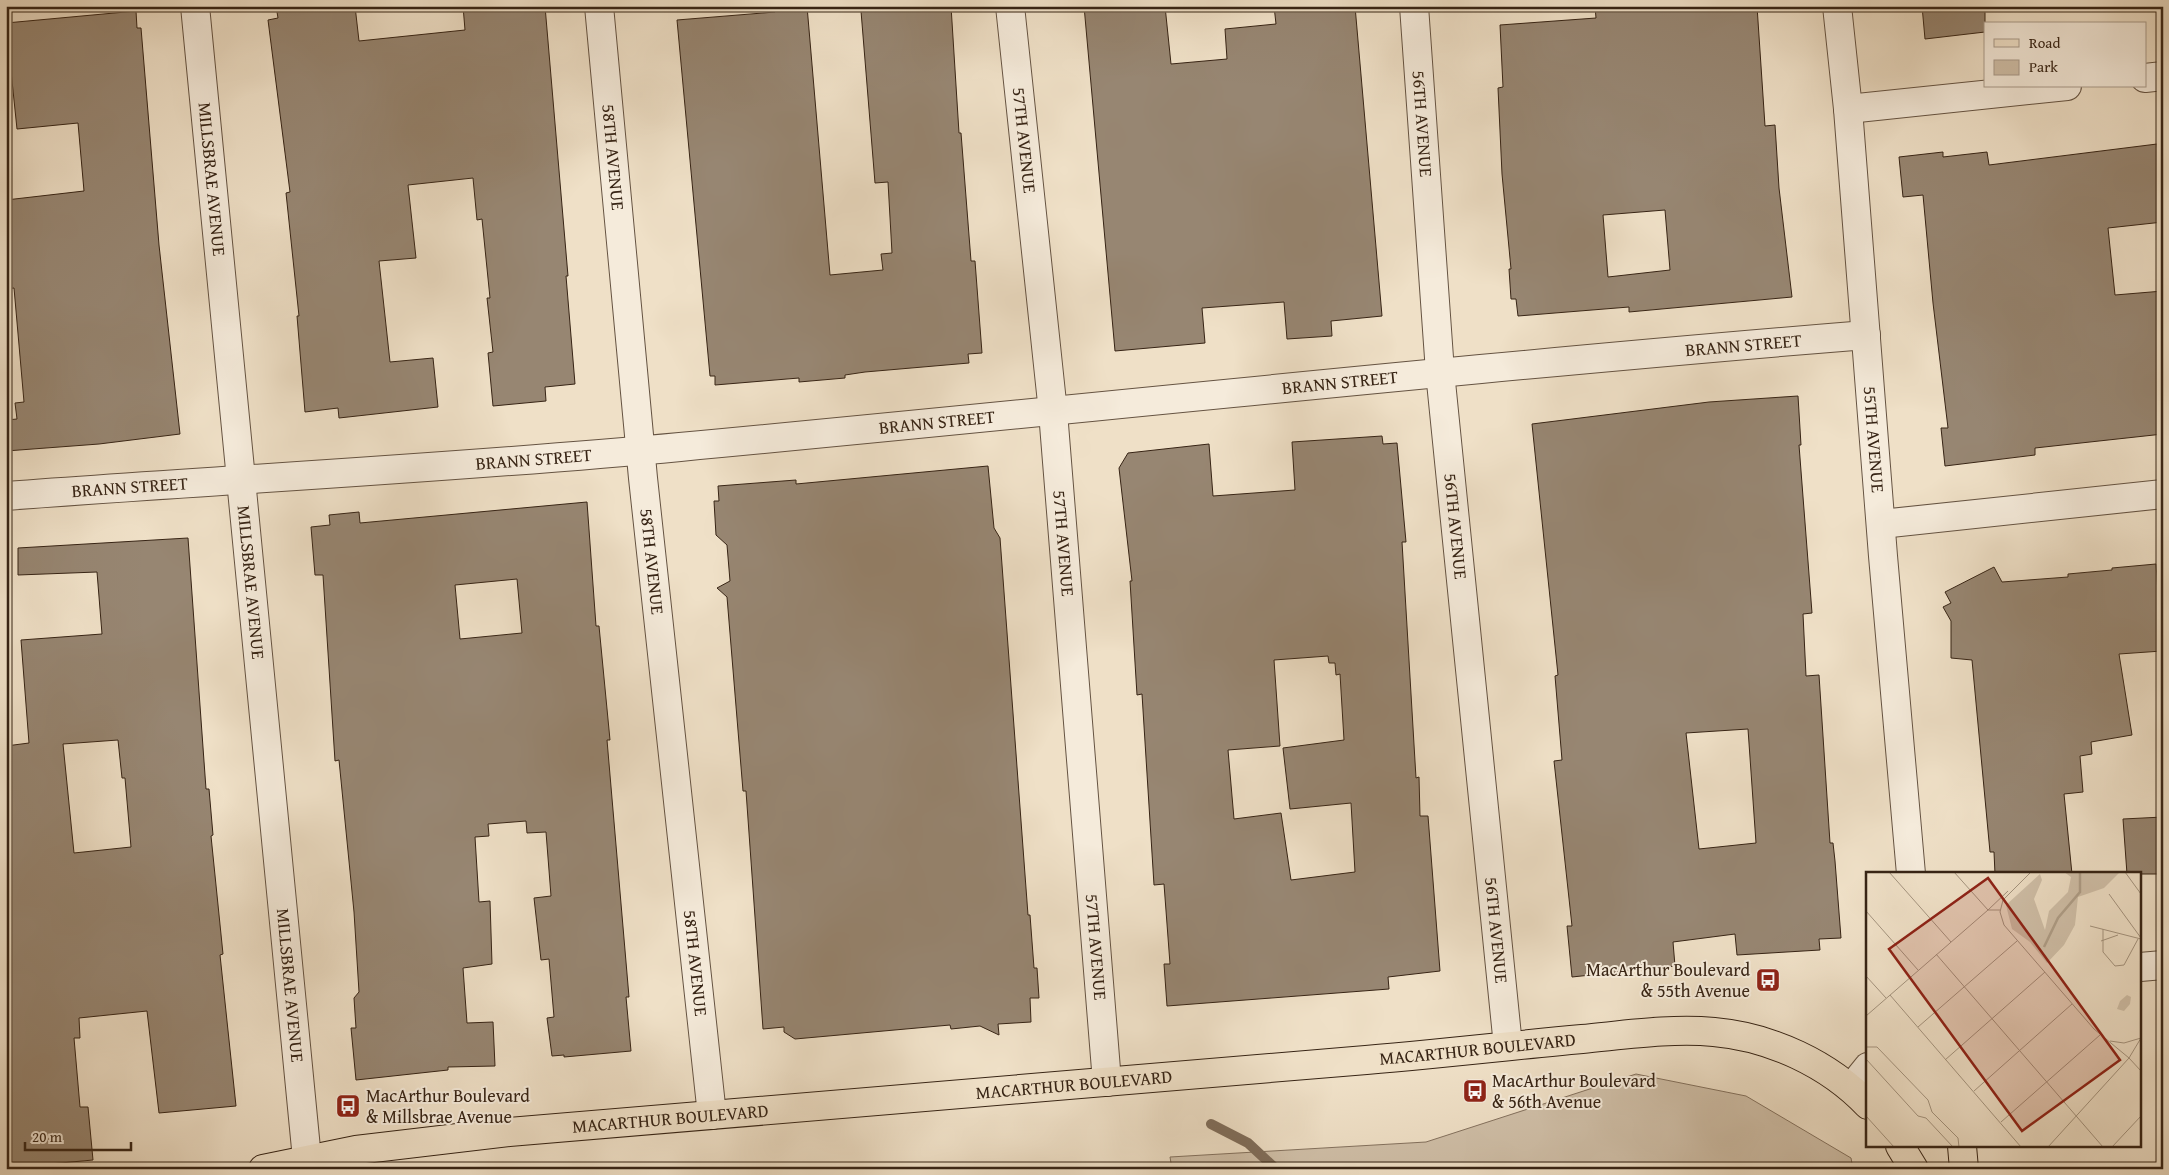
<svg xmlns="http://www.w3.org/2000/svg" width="2169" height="1175" font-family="'Gentium Book Plus',serif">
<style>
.green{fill:#d0c0a9;stroke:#84725f}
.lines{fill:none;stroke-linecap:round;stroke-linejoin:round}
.stream{stroke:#806e5b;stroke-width:10}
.building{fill:#978672;stroke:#372415;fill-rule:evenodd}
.minor-casing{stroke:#655342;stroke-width:30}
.major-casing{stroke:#372415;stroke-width:30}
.minor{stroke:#f5ebdb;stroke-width:28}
.major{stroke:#efe0c7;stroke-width:28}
.labels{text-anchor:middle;stroke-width:4;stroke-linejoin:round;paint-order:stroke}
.street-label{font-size:18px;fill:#372415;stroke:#f5ebdb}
.poi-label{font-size:18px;fill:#372415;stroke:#f5ebdb;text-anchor:start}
.inset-river{fill:none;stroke:#b0a08a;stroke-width:2.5}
.inset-road{fill:none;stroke:#a59580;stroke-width:1}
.view{fill:#8f2418;fill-opacity:0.15;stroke:#8f2418;stroke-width:2.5}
.inset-edge{fill:none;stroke:#372415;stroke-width:2.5}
</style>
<rect width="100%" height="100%" fill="#efe0c7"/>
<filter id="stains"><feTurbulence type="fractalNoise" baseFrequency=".004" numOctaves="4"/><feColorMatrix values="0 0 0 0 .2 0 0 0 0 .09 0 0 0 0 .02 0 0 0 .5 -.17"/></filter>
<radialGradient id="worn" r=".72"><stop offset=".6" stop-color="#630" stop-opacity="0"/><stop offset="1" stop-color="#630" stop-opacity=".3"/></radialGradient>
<!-- green -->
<path class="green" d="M 1636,1074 L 1746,1096 L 1851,1158 L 1853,1169 L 1172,1169 L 1170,1157 L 1426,1142 Z"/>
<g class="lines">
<!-- stream -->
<path class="stream" d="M 1211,1124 L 1248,1143 L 1276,1169"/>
</g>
<!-- building -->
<path class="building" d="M 276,6 L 355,6 L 359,41 L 465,30 L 463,6 L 545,6 L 568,276 L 566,276 L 575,384 L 545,387 L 546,401 L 493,406 L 488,353 L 493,352 L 487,298 L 490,298 L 482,219 L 477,220 L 473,178 L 408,185 L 416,258 L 379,261 L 390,362 L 433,358 L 438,407 L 339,418 L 338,408 L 305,412 L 297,316 L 299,316 L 286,193 L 290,192 L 268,20 L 278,18 Z
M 774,6 L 807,6 L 830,275 L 883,270 L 881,254 L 892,253 L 888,182 L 875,183 L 861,11 L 916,6 L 951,6 L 959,133 L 961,133 L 971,261 L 975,261 L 982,353 L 968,354 L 969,363 L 865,372 L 845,375 L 845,378 L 799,382 L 799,378 L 715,385 L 715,376 L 710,376 L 677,20 L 775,12 Z
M 1084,6 L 1165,6 L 1171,64 L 1227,59 L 1225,29 L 1276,24 L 1274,6 L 1355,6 L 1382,316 L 1331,321 L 1332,336 L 1287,339 L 1284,302 L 1202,308 L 1205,343 L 1115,351 Z
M 1595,6 L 1757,6 L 1765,126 L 1775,125 L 1779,188 L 1792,297 L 1629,312 L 1629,307 L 1518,316 L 1516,299 L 1511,299 L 1509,269 L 1511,269 L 1502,174 L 1498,88 L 1503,87 L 1500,25 L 1596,18 ZM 1665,210 L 1670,270 L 1608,277 L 1603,215 Z
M 1922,6 L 1985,6 L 1985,32 L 1925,39 Z
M 136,11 L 137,28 L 141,28 L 159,245 L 180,434 L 99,444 L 6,451 L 6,420 L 17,419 L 15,403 L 24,402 L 14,288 L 6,289 L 6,200 L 84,191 L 78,123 L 17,129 L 6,23 Z
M 2157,144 L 2163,195 L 2163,222 L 2108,228 L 2115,295 L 2163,291 L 2163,434 L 2035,448 L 2035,455 L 1945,466 L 1941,428 L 1948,428 L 1933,303 L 1923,195 L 1903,197 L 1899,157 L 1943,152 L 1943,157 L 1987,152 L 1989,165 Z
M 1798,396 L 1801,445 L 1799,445 L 1812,613 L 1803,614 L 1806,676 L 1819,675 L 1830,843 L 1833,843 L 1835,861 L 1841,938 L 1819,939 L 1820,950 L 1737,955 L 1735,934 L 1673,942 L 1675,966 L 1572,977 L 1567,926 L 1572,926 L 1554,761 L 1562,760 L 1555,676 L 1558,675 L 1532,424 L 1709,402 ZM 1748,729 L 1756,843 L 1699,849 L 1686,733 Z
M 1382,436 L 1383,444 L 1397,443 L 1406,542 L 1402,542 L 1416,778 L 1419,777 L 1420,816 L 1428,816 L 1440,971 L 1388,977 L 1389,989 L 1167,1006 L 1164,964 L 1170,964 L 1164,884 L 1154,885 L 1142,694 L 1137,695 L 1130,581 L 1132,581 L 1119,468 L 1128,453 L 1209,444 L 1213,496 L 1295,490 L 1292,442 ZM 1328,656 L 1329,663 L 1335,663 L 1336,675 L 1340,674 L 1344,740 L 1283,748 L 1290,809 L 1351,803 L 1355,872 L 1291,880 L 1281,813 L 1234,819 L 1228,750 L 1280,746 L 1274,660 Z
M 988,466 L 994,528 L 1000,538 L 1028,915 L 1030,915 L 1034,968 L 1037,968 L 1039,998 L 1030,998 L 1031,1022 L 998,1024 L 999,1035 L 980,1026 L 951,1029 L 950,1025 L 795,1039 L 784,1032 L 784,1027 L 763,1029 L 746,791 L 743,791 L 727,597 L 717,588 L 730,581 L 727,545 L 716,535 L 714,501 L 719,501 L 718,486 L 796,480 L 796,484 Z
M 587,502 L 596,626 L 599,626 L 610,740 L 607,740 L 629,997 L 626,997 L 631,1051 L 564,1057 L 564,1055 L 552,1056 L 547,1018 L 554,1017 L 549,959 L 541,960 L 534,898 L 551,896 L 546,832 L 527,833 L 526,821 L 488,824 L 489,836 L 475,837 L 479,902 L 490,901 L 492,964 L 463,968 L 467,1023 L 493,1022 L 495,1066 L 448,1067 L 448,1070 L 356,1080 L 351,1028 L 356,1028 L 354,998 L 359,992 L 354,912 L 339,760 L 335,761 L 323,575 L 315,575 L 311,527 L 330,525 L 329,515 L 359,512 L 360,523 ZM 517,579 L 522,633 L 460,639 L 455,585 Z
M 188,538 L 206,789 L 209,789 L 213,835 L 211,836 L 223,954 L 220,955 L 236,1106 L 159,1113 L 147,1011 L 79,1018 L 80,1038 L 74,1038 L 80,1107 L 88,1107 L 93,1160 L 6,1168 L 6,746 L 29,743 L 21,640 L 102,634 L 97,572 L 18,575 L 18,548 ZM 118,740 L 122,778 L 125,778 L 131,847 L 74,853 L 63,744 Z
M 2156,564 L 2162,651 L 2119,654 L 2132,735 L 2091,742 L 2092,754 L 2080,756 L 2083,792 L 2064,794 L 2072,874 L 1995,874 L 1994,852 L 1990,852 L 1972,660 L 1951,658 L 1951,621 L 1943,607 L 1951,603 L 1945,592 L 1994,567 L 2002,582 L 2068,577 L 2068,574 L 2112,570 L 2112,568 Z
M 2163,817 L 2163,874 L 2127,874 L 2123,819 Z"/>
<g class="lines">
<defs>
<g id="minor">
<path id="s1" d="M 195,6 L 307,1159"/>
<path id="s2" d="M 599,6 L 643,478 L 712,1115"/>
<path id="s3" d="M 1010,6 L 1053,412 L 1107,1082"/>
<path id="s4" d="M 1414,6 L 1440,372 L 1508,1046"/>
<path id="s5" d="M 1837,6 L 1848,109 L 1883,556 L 1911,874"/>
<path d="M 2145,78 L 2163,76"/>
<path d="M 1848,109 L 2067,86"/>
<path id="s6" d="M 6,496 C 231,479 456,468 680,447 C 1075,410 1470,367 1866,335"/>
<path d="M 1881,524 L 2163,494"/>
<path d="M 2140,967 L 2163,965"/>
<path d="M 1851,1088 L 1868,1067"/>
</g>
<g id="major">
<path d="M 1900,1146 L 1914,1169"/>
<path d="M 1962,1146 L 1964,1169"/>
<path id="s7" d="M 263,1169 L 356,1150 L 509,1132 C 790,1109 1072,1085 1354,1061 C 1430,1055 1506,1046 1582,1039 C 1625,1035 1671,1028 1714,1032 C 1771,1037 1829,1064 1868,1105"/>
</g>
</defs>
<!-- minor casing -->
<use href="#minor" class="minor-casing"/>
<!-- major casing -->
<use href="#major" class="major-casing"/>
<!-- minor -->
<use href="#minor" class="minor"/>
<!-- major -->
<use href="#major" class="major"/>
</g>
<!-- icons -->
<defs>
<symbol id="bus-square" viewBox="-11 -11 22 22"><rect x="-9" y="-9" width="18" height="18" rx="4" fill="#8f2418" stroke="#f5ebdb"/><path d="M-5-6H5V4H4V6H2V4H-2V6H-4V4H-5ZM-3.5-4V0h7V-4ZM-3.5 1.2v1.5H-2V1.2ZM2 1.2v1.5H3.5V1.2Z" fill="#fff"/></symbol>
</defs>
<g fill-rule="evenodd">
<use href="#bus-square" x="1754" y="966" width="28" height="28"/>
<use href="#bus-square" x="1461" y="1077" width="28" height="28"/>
<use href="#bus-square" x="334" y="1092" width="28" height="28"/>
</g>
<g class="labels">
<!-- street labels -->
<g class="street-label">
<text dy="6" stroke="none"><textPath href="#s4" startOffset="118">56TH AVENUE</textPath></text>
<text dy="6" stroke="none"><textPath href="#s3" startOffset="135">57TH AVENUE</textPath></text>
<text dy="6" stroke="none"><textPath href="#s2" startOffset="152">58TH AVENUE</textPath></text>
<text dy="6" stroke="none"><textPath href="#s1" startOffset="174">MILLSBRAE AVENUE</textPath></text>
<text dy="6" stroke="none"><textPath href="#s6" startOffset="1744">BRANN STREET</textPath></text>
<text dy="6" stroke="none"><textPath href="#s6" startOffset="1339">BRANN STREET</textPath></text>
<text dy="6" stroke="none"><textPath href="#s6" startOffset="934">BRANN STREET</textPath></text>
<text dy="6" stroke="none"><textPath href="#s5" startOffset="435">55TH AVENUE</textPath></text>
<text dy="6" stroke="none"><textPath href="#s6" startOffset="529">BRANN STREET</textPath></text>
<text dy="6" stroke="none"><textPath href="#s6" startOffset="124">BRANN STREET</textPath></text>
<text dy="6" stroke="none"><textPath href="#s4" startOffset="522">56TH AVENUE</textPath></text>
<text dy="6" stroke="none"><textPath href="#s3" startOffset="540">57TH AVENUE</textPath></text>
<text dy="6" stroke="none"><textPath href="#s2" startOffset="558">58TH AVENUE</textPath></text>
<text dy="6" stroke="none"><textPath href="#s1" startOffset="579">MILLSBRAE AVENUE</textPath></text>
<text dy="6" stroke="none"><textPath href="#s4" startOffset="928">56TH AVENUE</textPath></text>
<text dy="6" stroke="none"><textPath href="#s3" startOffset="945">57TH AVENUE</textPath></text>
<text dy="6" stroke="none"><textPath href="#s2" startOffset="962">58TH AVENUE</textPath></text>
<text dy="6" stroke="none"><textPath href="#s1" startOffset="984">MILLSBRAE AVENUE</textPath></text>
<text dy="6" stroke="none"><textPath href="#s7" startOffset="1221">MACARTHUR BOULEVARD</textPath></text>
<text dy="6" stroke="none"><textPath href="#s7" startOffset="816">MACARTHUR BOULEVARD</textPath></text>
<text dy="6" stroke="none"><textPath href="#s7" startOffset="411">MACARTHUR BOULEVARD</textPath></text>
</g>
<!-- poi labels -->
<g class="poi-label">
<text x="1750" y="976" text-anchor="end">MacArthur Boulevard<tspan x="1750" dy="21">&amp; 55th Avenue</tspan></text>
<text x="1492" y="1087">MacArthur Boulevard<tspan x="1492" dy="21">&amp; 56th Avenue</tspan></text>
<text x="366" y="1102">MacArthur Boulevard<tspan x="366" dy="21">&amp; Millsbrae Avenue</tspan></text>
</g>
</g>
<!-- overview -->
<g transform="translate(1866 872)">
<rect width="275" height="275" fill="#efe0c7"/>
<path d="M 198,0 L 254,0 L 238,16 L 212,25 L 209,53 L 198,73 L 181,91 L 164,70 L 146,57 L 140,33 L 174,2 L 176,8 L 168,27 L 179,58 L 183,39 L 202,20 L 205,5 ZM 261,123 L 265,125 L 264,132 L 258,139 L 251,137 L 254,129 Z" fill="#d0c0a9"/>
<path class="inset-river" d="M 178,75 L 192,46 L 214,20 L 214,0"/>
<path class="inset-road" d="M 23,0 L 85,70M 88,0 L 122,38M 165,0 L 137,28 L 134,40 L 138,53 L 228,157 L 263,186M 259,0 L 275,22M 243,22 L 275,66M 122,38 L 142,19M 0,39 L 52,98M 224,54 L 275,67M 237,57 L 237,80 L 249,94 L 258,93 L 272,67M 235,69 L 252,63M 70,82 L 237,275M 0,104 L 20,126M 24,123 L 155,275M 0,144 L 122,38 L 134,38M 52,155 L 151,69M 244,169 L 258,171 L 275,166M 0,175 L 11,175 L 62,228 L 66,240 L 92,266 L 93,275M 263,186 L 275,166M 0,187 L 52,244 L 60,246 L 87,275M 79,188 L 179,100M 108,219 L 206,132M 0,244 L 28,275M 135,250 L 234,163M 182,275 L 263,186 L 275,199M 246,275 L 275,244"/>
<path class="view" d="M 122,6 L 254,188 L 156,259 L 23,77 Z"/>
<rect width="275" height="275" class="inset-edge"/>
</g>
<!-- margin -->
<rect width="2169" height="1175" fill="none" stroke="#efe0c7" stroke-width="25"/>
<rect x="8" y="8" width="2154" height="1160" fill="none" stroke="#372415" stroke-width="2.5"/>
<rect x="12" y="12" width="2144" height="1150" fill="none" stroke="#372415"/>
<!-- legend -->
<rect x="1984" y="22" width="162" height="65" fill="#f5ebdb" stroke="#a99b8c"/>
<rect x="1994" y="39" width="25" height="8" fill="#efe0c7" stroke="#a99b8c"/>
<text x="2029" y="48" font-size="15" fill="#372415">Road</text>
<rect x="1994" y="60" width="25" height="15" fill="#d0c0a9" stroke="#a99b8c"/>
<text x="2029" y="72" font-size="15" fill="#372415">Park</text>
<!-- scale -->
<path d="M25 1142v8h106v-8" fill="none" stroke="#372415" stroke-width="2.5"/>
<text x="32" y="1142" font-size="15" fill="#372415" stroke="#f5ebdb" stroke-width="4" paint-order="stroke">20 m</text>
<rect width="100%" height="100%" filter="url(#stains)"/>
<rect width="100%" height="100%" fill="url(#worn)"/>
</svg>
